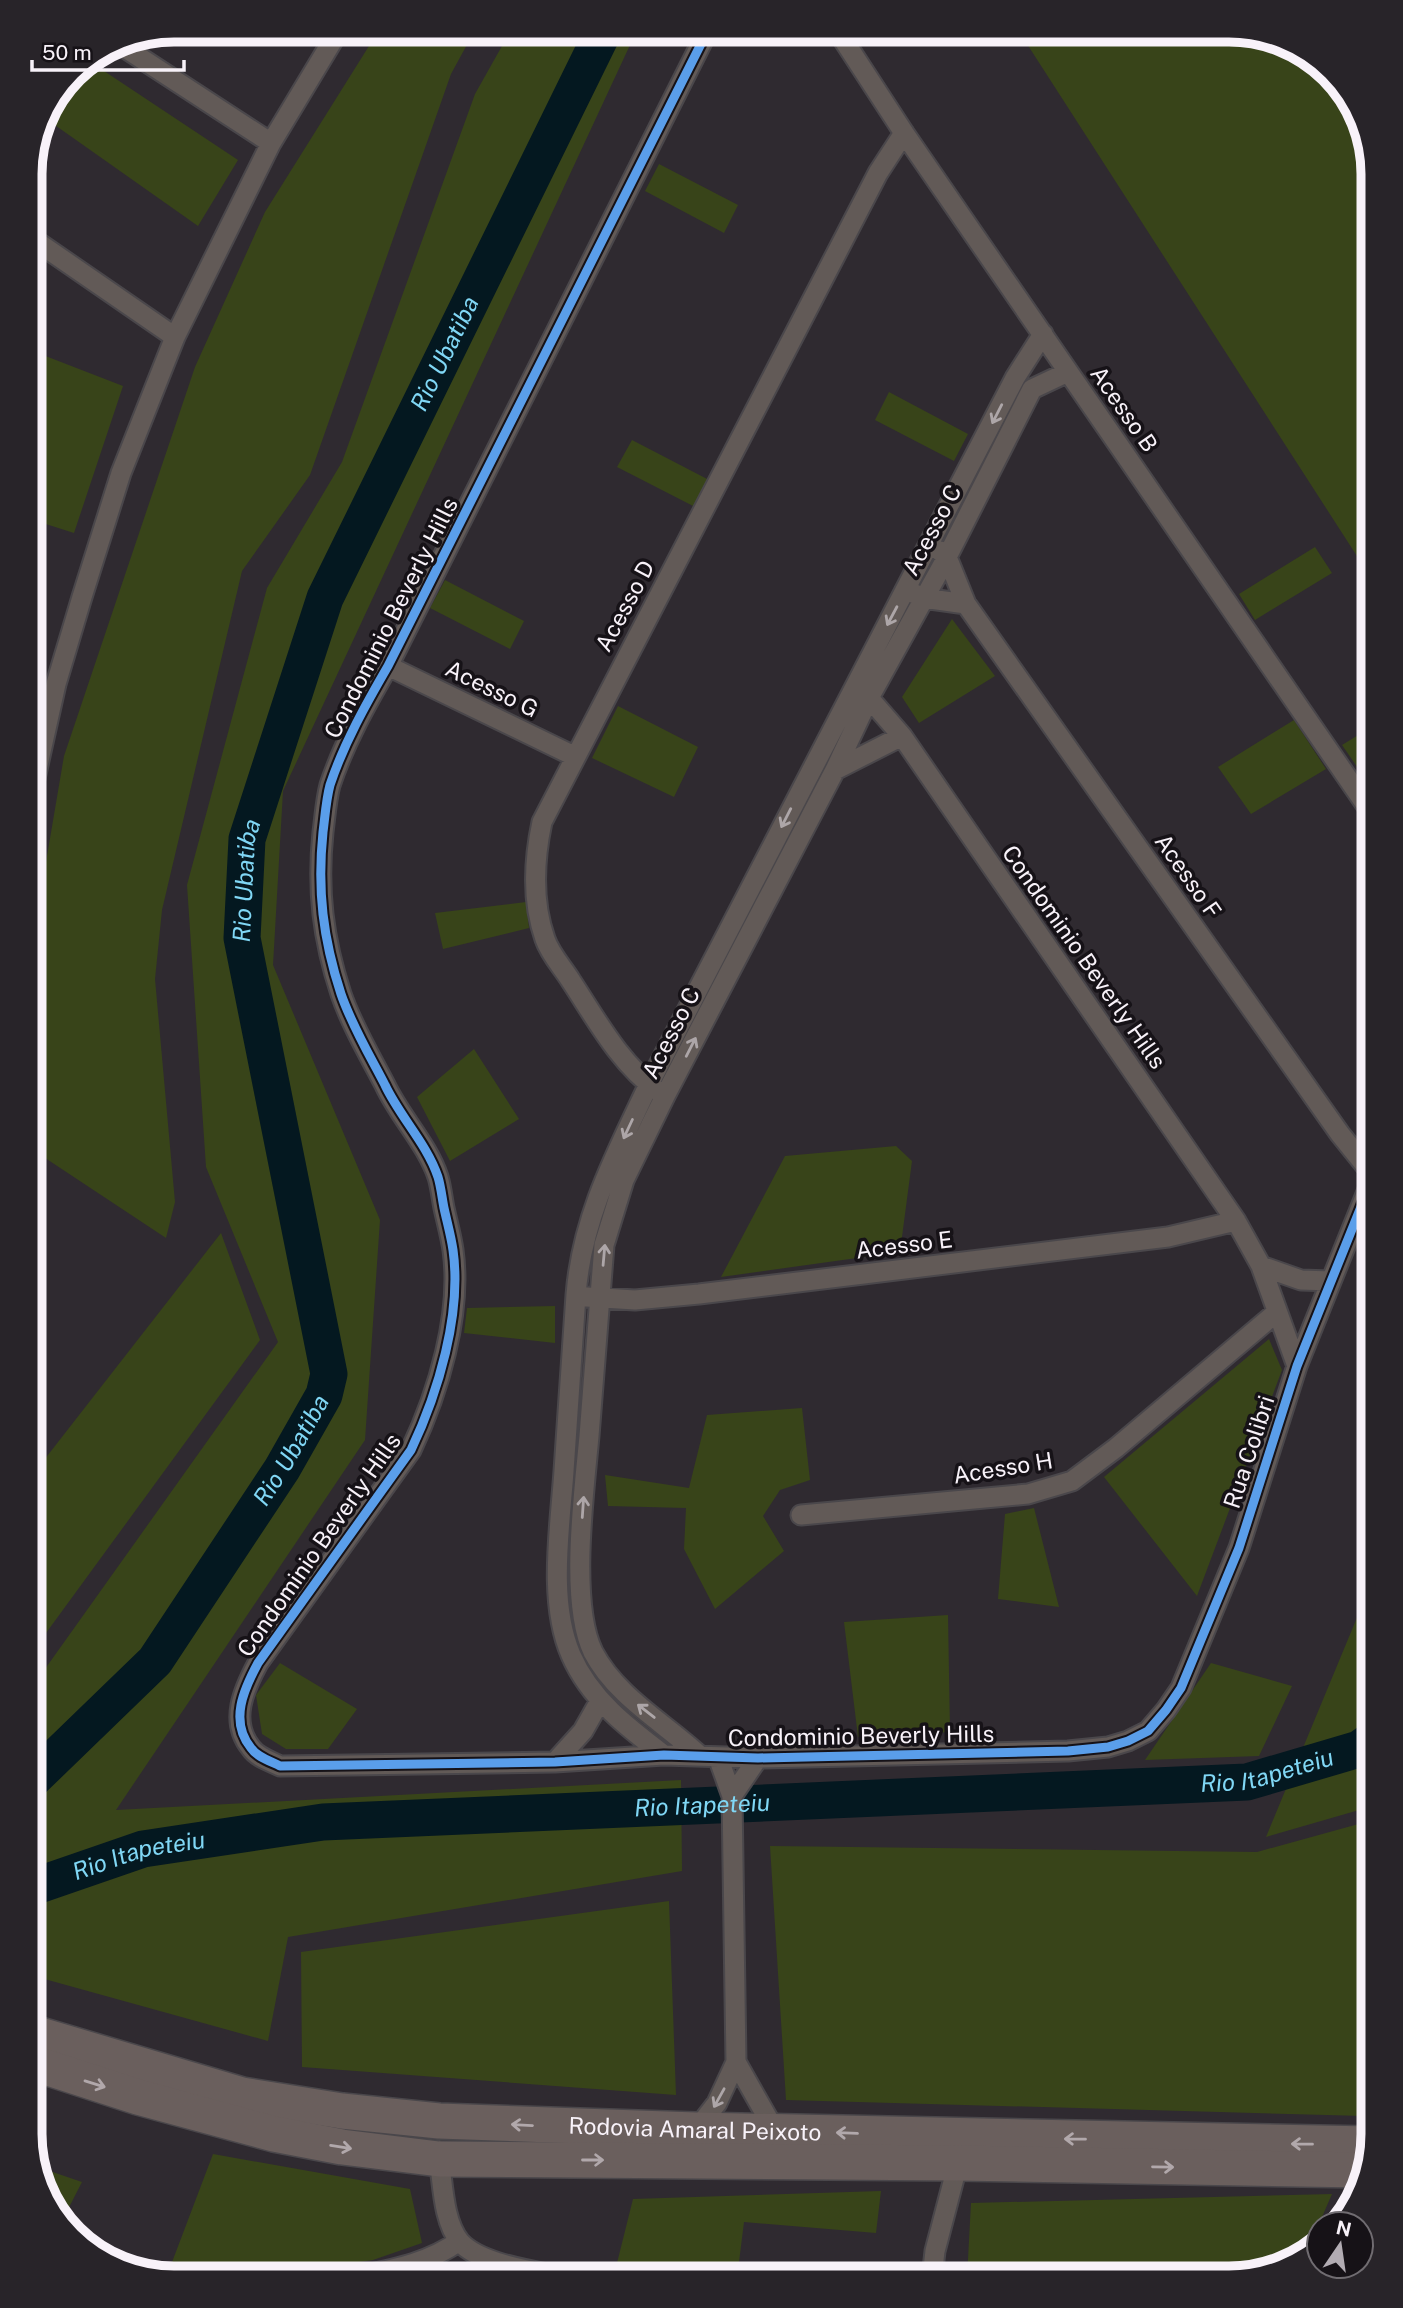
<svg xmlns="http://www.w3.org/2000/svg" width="1403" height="2308" font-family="'Public Sans',sans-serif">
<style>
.green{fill:#384419}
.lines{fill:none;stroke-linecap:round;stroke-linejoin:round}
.river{stroke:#041820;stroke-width:37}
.street-casing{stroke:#4a474b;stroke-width:23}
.highway-casing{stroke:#4a474b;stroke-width:38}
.street{stroke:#625a57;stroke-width:19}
.highway{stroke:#6a5f5d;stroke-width:35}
.cycleway-casing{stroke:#161217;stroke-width:13}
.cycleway{stroke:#5a9eea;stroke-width:9}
.oneway{stroke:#ada6a8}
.oneway2{stroke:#b1a8ab}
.labels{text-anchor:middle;stroke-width:7;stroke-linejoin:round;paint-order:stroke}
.street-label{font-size:23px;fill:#f8f2f9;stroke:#161217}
.water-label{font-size:24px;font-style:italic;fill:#80d7f5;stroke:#161217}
.rim{fill:none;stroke:#f8f2f9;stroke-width:9}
</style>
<rect width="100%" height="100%" fill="#2f2a30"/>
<!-- green -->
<path class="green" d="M 379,30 L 475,30 L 451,74 L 310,475 L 242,571 L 162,910 L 155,979 L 175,1202 L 166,1238 L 30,1148 L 30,956 L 64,756 L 195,367 L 265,212 Z
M 511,30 L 637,30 L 283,791 L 273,965 L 380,1220 L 365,1440 L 116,1810 L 681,1780 L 682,1871 L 288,1937 L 268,2041 L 30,1975 L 30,1690 L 278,1342 L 206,1167 L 187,885 L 267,588 L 342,462 L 475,94 Z
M 1018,30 L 1239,30 L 1310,54 L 1358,110 L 1373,174 L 1373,581 Z
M 89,61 L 238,160 L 198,226 L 42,116 L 72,72 Z
M 659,164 L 738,205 L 724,233 L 645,191 Z
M 30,350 L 123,386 L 74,533 L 30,519 L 30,436 L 43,389 L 30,385 Z
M 889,392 L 968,434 L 954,461 L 875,420 Z
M 632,440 L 711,481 L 697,508 L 617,467 Z
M 1315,547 L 1332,573 L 1255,620 L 1239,594 Z
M 445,580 L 524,621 L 510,649 L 430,608 Z
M 952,619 L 995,676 L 919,723 L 902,697 Z
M 618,706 L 698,747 L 674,797 L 592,758 Z
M 1294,720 L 1326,769 L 1251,814 L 1218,767 Z
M 1373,726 L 1373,790 L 1342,745 Z
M 526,902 L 529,928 L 443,949 L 435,913 Z
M 474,1049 L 519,1119 L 450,1161 L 417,1097 Z
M 896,1146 L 912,1161 L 900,1252 L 721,1277 L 785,1156 Z
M 221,1233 L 260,1340 L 30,1655 L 30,1478 Z
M 555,1306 L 555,1343 L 464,1333 L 467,1308 Z
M 1269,1339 L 1282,1370 L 1197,1596 L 1104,1477 Z
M 802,1408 L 810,1480 L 780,1490 L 763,1516 L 784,1551 L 715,1609 L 684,1549 L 686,1508 L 608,1506 L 605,1475 L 689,1488 L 707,1415 Z
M 1034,1508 L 1059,1607 L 998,1599 L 1005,1514 Z
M 1373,1579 L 1373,1806 L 1266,1837 Z
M 948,1615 L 950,1732 L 858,1737 L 844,1622 Z
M 280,1663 L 357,1709 L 328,1749 L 286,1749 L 262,1734 L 256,1695 Z
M 1211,1663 L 1292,1686 L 1259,1756 L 1145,1760 Z
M 1373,1820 L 1373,2112 L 1364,2116 L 786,2100 L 770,1846 L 1257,1852 Z
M 669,1901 L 676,2095 L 302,2067 L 301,1952 Z
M 213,2154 L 410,2189 L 422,2243 L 373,2260 L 247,2278 L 166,2278 Z
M 38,2167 L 82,2182 L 63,2219 L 45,2198 Z
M 881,2191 L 876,2233 L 744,2222 L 737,2278 L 623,2278 L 614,2275 L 633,2199 Z
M 1332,2194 L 1312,2240 L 1316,2243 L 1293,2263 L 1229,2278 L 967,2278 L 971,2203 Z
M 1355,2195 L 1349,2214 L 1338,2224 L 1328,2224 L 1341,2196 Z"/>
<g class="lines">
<!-- river -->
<g class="river">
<path id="s1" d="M 30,1782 L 155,1661 L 282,1469 L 324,1395 L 329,1374 L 242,938 L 247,839 L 325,598 L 604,30"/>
<path id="s2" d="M 30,1888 L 143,1849 L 323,1822 L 1247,1782 L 1359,1749 L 1373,1739"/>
</g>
<defs>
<path id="street" d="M 708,30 L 388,666 C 366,704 344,743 330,785 C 326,800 325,817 323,832 C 317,890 323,939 341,994 C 352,1026 370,1056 385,1085 C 400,1117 427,1144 438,1177 C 441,1187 442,1198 444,1208 C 447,1222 451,1236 453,1250 C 462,1314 438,1393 411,1450 L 258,1663 C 244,1689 229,1721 251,1748 C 257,1757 270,1761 280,1766 L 555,1762 L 664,1755 L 758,1758 L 1068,1751 L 1108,1747 L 1128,1741 L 1148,1731 L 1166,1710 L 1181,1688 L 1239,1548 L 1297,1366 L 1373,1177
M 837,30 L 904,133 L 1373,815
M 116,42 L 271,143
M 30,237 L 175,337
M 940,551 L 947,557 L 966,604 L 1340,1134 L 1373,1175
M 913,593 L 923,598 L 966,604
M 388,666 L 574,756
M 860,692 L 869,698 L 902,736 L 1236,1221 L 1261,1266 L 1301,1280 L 1331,1281
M 835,770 L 902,736
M 30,801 L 56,684 L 82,597 L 121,473 L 175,337 L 271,143 L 339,30
M 658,1091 C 620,1064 596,1019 571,981 C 563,968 550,954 545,939 C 532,902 534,860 542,822 L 878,173 L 904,133
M 1261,1266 L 1297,1366
M 587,1297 L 635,1300 L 699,1294 L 1168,1237 L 1236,1221
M 801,1515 L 1028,1494 L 1072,1481 L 1116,1448 L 1277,1312
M 664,1755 C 628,1728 590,1699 571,1655 C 548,1602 560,1528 564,1471 C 568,1412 572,1354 576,1295 C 582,1217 616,1154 649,1084 L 1015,378 L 1043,334
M 699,1755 C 663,1722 616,1696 593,1652 C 569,1603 584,1491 589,1436 C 594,1372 599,1309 604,1245 L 624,1180 L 665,1096 L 835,770 L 869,698 L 947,557 L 1032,389 L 1068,372
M 555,1762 L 583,1731 L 600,1701
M 732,1796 L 758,1758
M 736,2062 L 775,2131
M 696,2130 L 717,2103 L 736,2062 L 732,1796 L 718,1757
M 439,2159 C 443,2184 443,2221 460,2242 C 481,2265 536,2271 566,2278
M 351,2278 C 389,2270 428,2264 459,2241
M 932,2278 L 935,2251 L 958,2163"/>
<g id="highway">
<path id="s3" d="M 30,2032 L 242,2095 L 342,2111 L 439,2121 L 696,2130 L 1370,2144"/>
<path d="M 30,2062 L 138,2097 L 274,2134 L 342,2147 L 439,2159 L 958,2163 L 1363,2170"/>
</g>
</defs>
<!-- street casing -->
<use href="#street" class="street-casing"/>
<!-- highway casing -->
<use href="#highway" class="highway-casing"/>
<!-- street -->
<use href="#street" class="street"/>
<!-- highway -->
<use href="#highway" class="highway"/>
<defs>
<path id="cycleway" d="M 708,30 L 388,666 C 366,704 344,743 330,785 C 326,800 325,817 323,832 C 317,890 323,939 341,994 C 352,1026 370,1056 385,1085 C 400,1117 427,1144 438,1177 C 441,1187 442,1198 444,1208 C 447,1222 451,1236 453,1250 C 462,1314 438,1393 411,1450 L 258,1663 C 244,1689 229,1721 251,1748 C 257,1757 270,1761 280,1766 L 555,1762 L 664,1755 L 758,1758 L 1068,1751 L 1108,1747 L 1128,1741 L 1148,1731 L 1166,1710 L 1181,1688 L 1239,1548 L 1297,1366 L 1373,1177"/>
</defs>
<!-- cycleway casing -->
<use href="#cycleway" class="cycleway-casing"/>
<!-- cycleway -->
<use href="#cycleway" class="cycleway"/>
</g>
<!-- one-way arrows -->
<defs><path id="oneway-shaft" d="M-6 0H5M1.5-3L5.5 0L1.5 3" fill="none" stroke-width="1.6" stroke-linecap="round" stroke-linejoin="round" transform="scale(1.75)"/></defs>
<g class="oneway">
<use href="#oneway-shaft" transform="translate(997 414) rotate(117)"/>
<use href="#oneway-shaft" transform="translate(892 616) rotate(118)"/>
<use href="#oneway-shaft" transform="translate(786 818) rotate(117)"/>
<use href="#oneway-shaft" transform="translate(691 1047) rotate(-63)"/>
<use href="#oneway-shaft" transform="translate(628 1129) rotate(115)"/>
<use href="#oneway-shaft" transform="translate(604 1255) rotate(-85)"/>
<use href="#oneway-shaft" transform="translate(583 1507) rotate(-86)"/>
<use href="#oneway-shaft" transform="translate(646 1711) rotate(-142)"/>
<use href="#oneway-shaft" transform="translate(719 2098) rotate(119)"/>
</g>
<g class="oneway2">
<use href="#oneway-shaft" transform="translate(95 2084) rotate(17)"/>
<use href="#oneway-shaft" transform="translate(522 2125) rotate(-177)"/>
<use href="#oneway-shaft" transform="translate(847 2133) rotate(-178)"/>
<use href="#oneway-shaft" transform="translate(1075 2139) rotate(-179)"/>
<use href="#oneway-shaft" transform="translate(1302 2144) rotate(-179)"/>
<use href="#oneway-shaft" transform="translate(341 2147) rotate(9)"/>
<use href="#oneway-shaft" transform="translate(593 2160)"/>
<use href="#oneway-shaft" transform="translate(1163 2167) rotate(1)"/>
</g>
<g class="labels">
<!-- street labels -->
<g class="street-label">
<text transform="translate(1124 409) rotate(55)" y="8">Acesso B</text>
<text transform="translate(932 530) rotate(-62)" y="8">Acesso C</text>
<text transform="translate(625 606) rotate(-62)" y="8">Acesso D</text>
<text transform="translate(391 618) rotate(-63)" y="8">Condominio Beverly Hills</text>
<text transform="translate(492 689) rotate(26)" y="8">Acesso G</text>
<text transform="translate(1188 876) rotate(55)" y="8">Acesso F</text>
<text transform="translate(1084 957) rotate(55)" y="8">Condominio Beverly Hills</text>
<text transform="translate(671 1033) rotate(-63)" y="8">Acesso C</text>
<text transform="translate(904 1245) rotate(-7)" y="8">Acesso E</text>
<text transform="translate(1249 1452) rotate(-72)" y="8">Rua Colibri</text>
<text transform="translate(1003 1468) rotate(-9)" y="8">Acesso H</text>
<text transform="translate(319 1545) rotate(-55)" y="8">Condominio Beverly Hills</text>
<text transform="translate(861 1736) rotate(-1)" y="8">Condominio Beverly Hills</text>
<text dy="8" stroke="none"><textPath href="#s3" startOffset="676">Rodovia Amaral Peixoto</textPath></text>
</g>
<!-- water labels -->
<g class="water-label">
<text dy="8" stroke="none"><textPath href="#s1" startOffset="1580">Rio Ubatiba</textPath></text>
<text dy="8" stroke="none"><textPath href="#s1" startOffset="1013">Rio Ubatiba</textPath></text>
<text dy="8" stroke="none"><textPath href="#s1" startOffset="425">Rio Ubatiba</textPath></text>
<text dy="8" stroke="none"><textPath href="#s2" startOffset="1248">Rio Itapeteiu</textPath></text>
<text dy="8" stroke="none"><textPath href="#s2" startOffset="681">Rio Itapeteiu</textPath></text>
<text dy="8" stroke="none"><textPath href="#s2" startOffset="114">Rio Itapeteiu</textPath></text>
</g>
</g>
<!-- crop -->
<path d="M0 0H1403V2308H0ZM174 42H1229A132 132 0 0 1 1361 174V2134A132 132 0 0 1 1229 2266H174A132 132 0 0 1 42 2134V174A132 132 0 0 1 174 42Z" fill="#282429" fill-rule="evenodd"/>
<path class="rim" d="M174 42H1229A132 132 0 0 1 1361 174V2134A132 132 0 0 1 1229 2266H174A132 132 0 0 1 42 2134V174A132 132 0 0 1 174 42Z"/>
<!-- north arrow -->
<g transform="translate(1340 2245) rotate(13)"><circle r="33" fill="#161217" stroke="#706c71" stroke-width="2"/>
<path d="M0-5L12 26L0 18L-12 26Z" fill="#b2acb3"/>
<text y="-10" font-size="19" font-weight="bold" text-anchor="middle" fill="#f8f2f9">N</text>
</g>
<!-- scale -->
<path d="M32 60v10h152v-10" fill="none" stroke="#f8f2f9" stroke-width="3.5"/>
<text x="42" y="60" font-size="21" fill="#f8f2f9" stroke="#161217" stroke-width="5" paint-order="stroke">50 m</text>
</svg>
